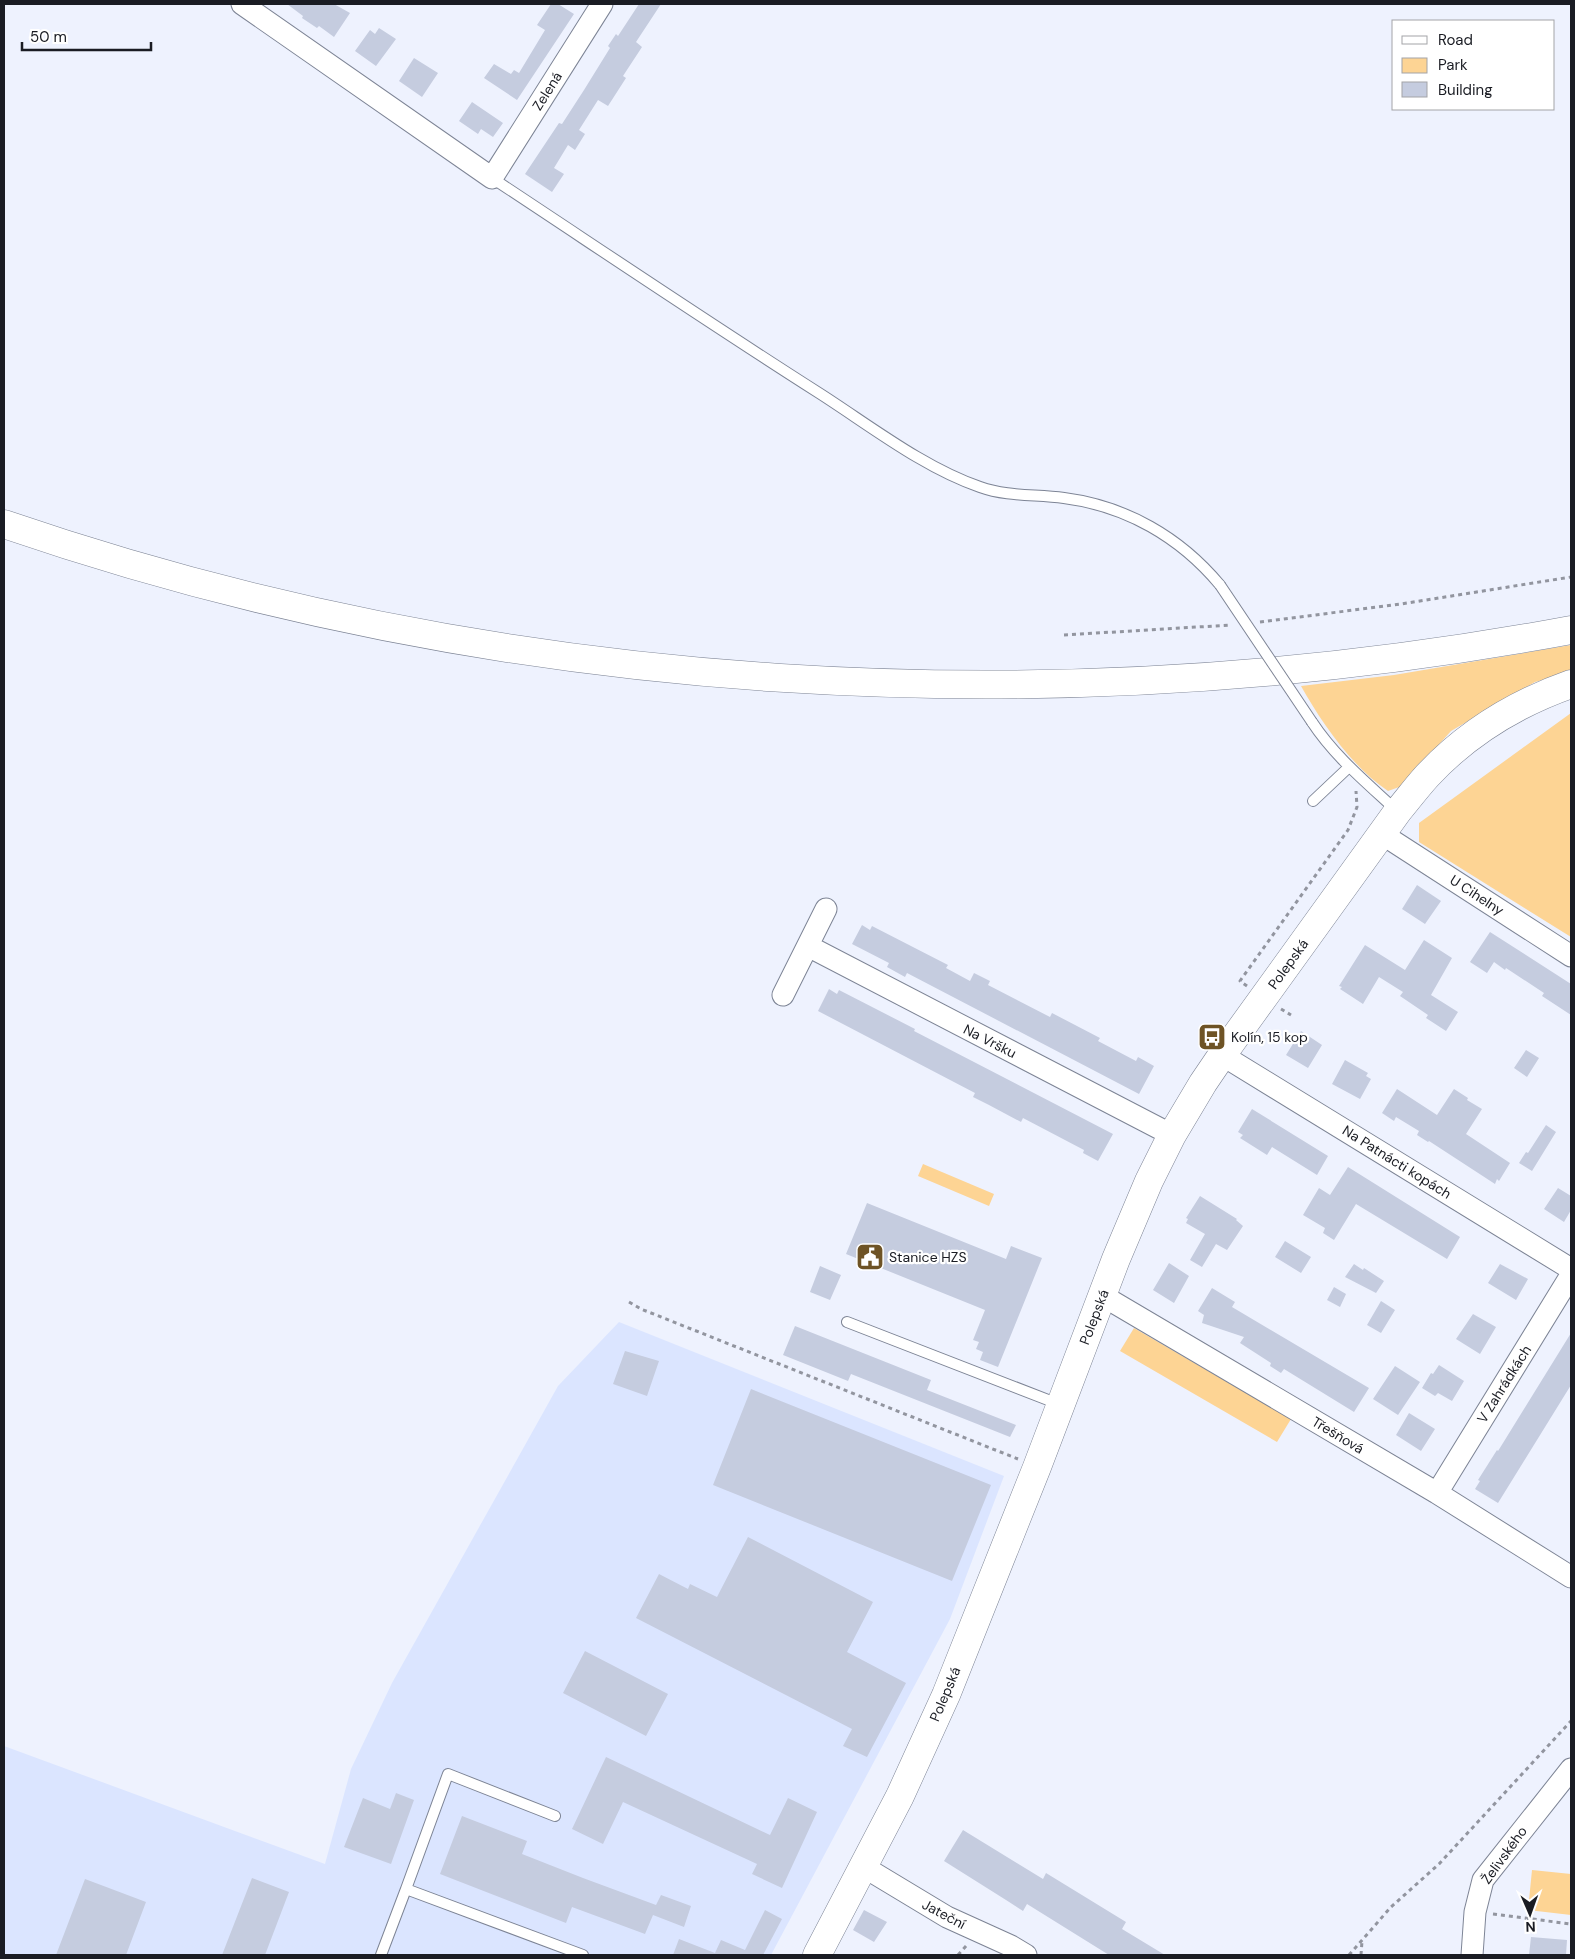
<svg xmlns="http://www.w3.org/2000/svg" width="1575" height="1959" font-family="'DM Sans',sans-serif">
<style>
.built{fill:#dbe5ff}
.green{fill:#fdd494}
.building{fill:#c5ccdf}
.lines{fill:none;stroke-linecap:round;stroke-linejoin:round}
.lane-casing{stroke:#7d8495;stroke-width:12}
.street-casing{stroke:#7d8495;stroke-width:23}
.secondary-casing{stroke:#7d8495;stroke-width:29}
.primary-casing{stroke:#7d8495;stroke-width:29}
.path{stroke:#92959f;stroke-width:3;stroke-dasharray:4 4;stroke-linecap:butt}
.lane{stroke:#fff;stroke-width:10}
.street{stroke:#fff;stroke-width:21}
.secondary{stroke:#fff;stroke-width:28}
.primary{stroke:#fff;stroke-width:28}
.lane-bridge-casing{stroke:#7d8495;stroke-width:12;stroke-linecap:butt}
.lane-bridge{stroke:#fff;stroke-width:10}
.labels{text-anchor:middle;stroke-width:4.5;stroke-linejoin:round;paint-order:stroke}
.street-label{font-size:14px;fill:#1a1c23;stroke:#fff}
.poi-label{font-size:14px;fill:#1a1c23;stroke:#fff;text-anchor:start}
</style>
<rect width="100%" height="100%" fill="#eef2fe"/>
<!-- built -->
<path class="built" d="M 619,1322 L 1004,1476 L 950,1619 L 771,1955 L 4,1955 L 4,1746 L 325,1864 L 351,1769 L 392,1683 L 558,1386 Z"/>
<!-- green -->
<path class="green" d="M 1571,645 L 1571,672 L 1535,682 L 1451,731 L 1402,786 L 1388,791 C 1353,768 1321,722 1301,686 L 1394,675 Z
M 1571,713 L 1571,937 L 1419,842 L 1419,823 Z
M 923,1164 L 994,1194 L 989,1206 L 918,1176 Z
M 1134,1328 L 1291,1419 L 1277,1442 L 1120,1351 Z
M 1532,1870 L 1571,1874 L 1571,1915 L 1528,1910 Z"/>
<!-- building -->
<path class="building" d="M 287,4 L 334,4 L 350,13 L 334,37 L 319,26 L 317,28 L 302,18 L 303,16 Z
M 551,4 L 558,4 L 574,14 L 517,100 L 484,78 L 494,64 L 511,74 L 514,70 L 519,73 L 545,30 L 537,25 Z
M 639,4 L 661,4 L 636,42 L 642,47 L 623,76 L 626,78 L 608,106 L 598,100 L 579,130 L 585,134 L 575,150 L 568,145 L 554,168 L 564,174 L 552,192 L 525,174 L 559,123 L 562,124 L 584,90 L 610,48 L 608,46 L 616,34 L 618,36 Z
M 379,28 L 396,39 L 376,66 L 355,51 L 370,30 L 375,34 Z
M 414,58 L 438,73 L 422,97 L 399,81 Z
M 472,102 L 503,123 L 493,137 L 481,129 L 478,134 L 459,121 Z
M 1417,885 L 1441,901 L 1425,924 L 1402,909 Z
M 862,925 L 870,930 L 872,926 L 948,965 L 946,968 L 970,981 L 974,973 L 990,981 L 988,985 L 1050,1017 L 1052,1013 L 1100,1038 L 1098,1041 L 1136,1061 L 1138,1057 L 1154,1066 L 1139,1094 L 907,973 L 905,977 L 887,967 L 889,963 L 852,944 Z
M 1490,932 L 1571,984 L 1571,1015 L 1542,996 L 1544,993 L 1506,968 L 1505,970 L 1494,962 L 1487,973 L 1470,962 Z
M 1424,940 L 1452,958 L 1431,995 L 1458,1012 L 1446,1031 L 1426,1018 L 1428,1015 L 1400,996 L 1403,992 L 1379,977 L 1363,1004 L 1340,989 L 1342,987 L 1339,986 L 1365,945 L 1405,970 Z
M 829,989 L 837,994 L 839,990 L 915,1029 L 914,1031 L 1113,1134 L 1098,1161 L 1083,1153 L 1084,1150 L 1023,1118 L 1021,1122 L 989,1105 L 973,1097 L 975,1093 L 818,1011 Z
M 1301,1031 L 1322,1045 L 1308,1068 L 1286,1055 Z
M 1526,1050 L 1539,1058 L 1527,1077 L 1514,1068 Z
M 1345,1060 L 1368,1073 L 1366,1076 L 1371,1079 L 1360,1099 L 1332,1084 Z
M 1397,1089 L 1437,1115 L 1454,1089 L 1468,1098 L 1467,1100 L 1482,1109 L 1466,1134 L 1510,1163 L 1499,1181 L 1497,1179 L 1495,1184 L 1429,1141 L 1428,1142 L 1417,1135 L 1419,1131 L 1396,1117 L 1394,1121 L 1382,1113 Z
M 1252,1109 L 1328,1156 L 1317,1175 L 1272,1147 L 1267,1155 L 1240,1138 L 1243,1135 L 1238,1132 Z
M 1546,1125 L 1556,1132 L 1532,1171 L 1519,1163 L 1526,1152 L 1528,1153 Z
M 1348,1167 L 1460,1237 L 1447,1259 L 1356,1204 L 1334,1240 L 1323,1233 L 1325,1228 L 1303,1215 L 1319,1188 L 1330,1195 Z
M 1558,1188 L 1571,1196 L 1571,1210 L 1564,1222 L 1544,1209 Z
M 1200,1196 L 1237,1219 L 1236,1220 L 1243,1226 L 1227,1250 L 1216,1244 L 1202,1267 L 1190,1260 L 1205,1234 L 1186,1223 L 1188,1219 L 1186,1218 Z
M 867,1203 L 1006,1259 L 1011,1246 L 1042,1258 L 998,1367 L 980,1360 L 983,1352 L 976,1349 L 979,1342 L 973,1340 L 985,1310 L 846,1254 Z
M 1285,1241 L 1311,1257 L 1301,1273 L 1275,1257 Z
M 1169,1263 L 1189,1276 L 1174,1303 L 1153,1290 Z
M 1354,1264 L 1363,1270 L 1364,1268 L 1384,1281 L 1376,1293 L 1345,1277 Z
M 1500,1264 L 1528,1279 L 1516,1300 L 1488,1283 Z
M 820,1266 L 841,1275 L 830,1300 L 810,1292 Z
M 1334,1287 L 1346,1294 L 1340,1307 L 1327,1300 Z
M 1212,1288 L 1235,1302 L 1232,1307 L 1369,1388 L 1354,1412 L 1284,1369 L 1281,1373 L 1270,1366 L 1271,1363 L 1240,1343 L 1244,1337 L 1202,1323 L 1204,1315 L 1198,1311 Z
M 1381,1301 L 1395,1310 L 1381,1333 L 1367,1325 Z
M 1473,1314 L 1496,1327 L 1480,1354 L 1456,1339 Z
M 795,1326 L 931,1380 L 927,1390 L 1016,1425 L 1010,1437 L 851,1374 L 848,1381 L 783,1355 Z
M 1571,1333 L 1571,1385 L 1498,1503 L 1475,1489 L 1480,1481 L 1478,1480 L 1497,1450 L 1498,1451 L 1503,1443 Z
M 625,1351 L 659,1361 L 647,1396 L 613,1384 Z
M 1439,1365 L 1464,1381 L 1452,1401 L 1438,1393 L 1435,1396 L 1422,1388 L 1431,1373 L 1433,1374 Z
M 1395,1366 L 1420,1382 L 1398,1415 L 1373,1399 Z
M 751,1389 L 991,1485 L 952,1581 L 713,1485 Z
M 1409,1413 L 1435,1429 L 1421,1451 L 1396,1435 Z
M 748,1537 L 873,1602 L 847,1652 L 906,1683 L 867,1757 L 843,1746 L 852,1729 L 636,1618 L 659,1574 L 688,1589 L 690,1584 L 717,1597 Z
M 585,1651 L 668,1694 L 646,1736 L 563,1693 Z
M 606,1757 L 770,1835 L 788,1798 L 817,1812 L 782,1888 L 752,1874 L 757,1864 L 623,1802 L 603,1844 L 572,1829 Z
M 396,1793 L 414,1800 L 391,1864 L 344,1847 L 363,1798 L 390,1809 Z
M 462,1816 L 527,1841 L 522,1854 L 583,1878 L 656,1905 L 661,1895 L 691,1906 L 684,1927 L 653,1915 L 645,1934 L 572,1907 L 566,1923 L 440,1874 Z
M 963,1830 L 1043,1879 L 1046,1873 L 1126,1922 L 1122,1929 L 1165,1955 L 1109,1955 L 1027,1904 L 1023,1911 L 1006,1900 L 944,1861 Z
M 252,1878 L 289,1892 L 265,1955 L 222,1955 Z
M 85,1879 L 146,1902 L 126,1955 L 56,1955 Z
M 765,1910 L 782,1919 L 763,1955 L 673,1955 L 679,1939 L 715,1953 L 721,1940 L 745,1950 Z
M 864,1910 L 887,1922 L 874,1942 L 853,1930 Z
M 1531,1937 L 1567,1940 L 1566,1955 L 1529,1955 Z"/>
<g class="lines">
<defs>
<path id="lane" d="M 492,178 C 601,250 709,323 819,393 C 869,425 924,468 980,487 C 1008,497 1036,494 1064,498 C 1126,506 1180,537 1220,585
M 1312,722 C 1335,757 1367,783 1397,811
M 1313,801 L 1349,767
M 847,1322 L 1061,1405
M 555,1816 L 448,1774 L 406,1889 L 583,1955
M 381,1955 L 406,1889"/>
<path id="street" d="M 242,4 L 492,178 L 602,4
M 1382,834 L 1571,956
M 808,946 L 1172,1135
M 783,995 L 826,909
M 1222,1055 L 1571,1269
M 1103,1296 L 1437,1493 L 1571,1577
M 1437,1493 L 1571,1275
M 864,1867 L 947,1917 L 1011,1946 L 1026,1955
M 1472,1955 L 1475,1912 L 1483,1880 L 1571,1769"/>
<path id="secondary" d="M 817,1955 L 900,1796 L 946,1695 L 1037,1467 L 1116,1259 L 1149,1181 L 1172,1135 L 1203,1083 L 1222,1055 L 1398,811 C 1408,799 1417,787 1427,776 C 1467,733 1517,703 1571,684"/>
<path id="primary" d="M 4,524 C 505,696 1051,727 1571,630"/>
</defs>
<!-- lane casing -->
<use href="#lane" class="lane-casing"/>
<!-- street casing -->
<use href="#street" class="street-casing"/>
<!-- secondary casing -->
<use href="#secondary" class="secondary-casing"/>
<!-- primary casing -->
<use href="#primary" class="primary-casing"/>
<!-- path -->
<path class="path" d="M 1260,622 L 1401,604 L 1571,577
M 1064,635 L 1231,625
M 1247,986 L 1240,981 L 1348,830 L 1357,807 L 1356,791
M 1281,1009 L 1291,1015
M 629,1302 L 641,1309 L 1018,1459
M 1493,1914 L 1571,1924
M 958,1955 L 967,1945
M 1349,1955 L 1391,1907 L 1439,1864 L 1571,1721
M 1361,1955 L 1362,1941"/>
<!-- lane -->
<use href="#lane" class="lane"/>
<!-- street -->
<use href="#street" class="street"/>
<!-- secondary -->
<use href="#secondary" class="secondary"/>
<!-- primary -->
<use href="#primary" class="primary"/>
<defs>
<path id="lane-bridge" d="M 1220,585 L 1312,722"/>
</defs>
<!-- lane-bridge casing -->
<use href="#lane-bridge" class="lane-bridge-casing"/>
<!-- lane-bridge -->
<use href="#lane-bridge" class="lane-bridge"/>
</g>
<!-- icons -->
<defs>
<symbol id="bus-square" viewBox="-11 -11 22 22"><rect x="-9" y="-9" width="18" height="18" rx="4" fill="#6e5325" stroke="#fff"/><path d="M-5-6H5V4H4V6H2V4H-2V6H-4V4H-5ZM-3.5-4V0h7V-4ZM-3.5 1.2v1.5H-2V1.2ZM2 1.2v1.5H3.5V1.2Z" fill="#fff"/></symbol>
<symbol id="civic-square" viewBox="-11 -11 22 22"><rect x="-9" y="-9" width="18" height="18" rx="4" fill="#6e5325" stroke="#fff"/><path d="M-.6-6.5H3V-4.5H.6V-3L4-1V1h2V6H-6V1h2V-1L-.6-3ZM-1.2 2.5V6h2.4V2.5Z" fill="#fff"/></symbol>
</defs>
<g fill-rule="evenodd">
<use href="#bus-square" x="1196" y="1021" width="32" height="32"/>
<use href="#civic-square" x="854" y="1241" width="32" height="32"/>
</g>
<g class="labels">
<!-- street labels -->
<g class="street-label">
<text transform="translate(547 91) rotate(-58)" y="5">Zelená</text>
<text transform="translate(1477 895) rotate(33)" y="5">U Cihelny</text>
<text transform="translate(1288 964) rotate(-54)" y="5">Polepská</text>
<text transform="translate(990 1041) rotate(27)" y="5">Na Vršku</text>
<text transform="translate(1397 1162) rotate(32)" y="5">Na Patnácti kopách</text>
<text transform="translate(1094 1317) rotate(-69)" y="5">Polepská</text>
<text transform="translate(1504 1384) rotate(-58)" y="5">V Zahrádkách</text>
<text transform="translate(1338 1435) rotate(31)" y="5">Třešňová</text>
<text transform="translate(945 1694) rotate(-67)" y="5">Polepská</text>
<text transform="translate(1504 1855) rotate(-54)" y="5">Želivského</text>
<text transform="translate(944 1914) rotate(28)" y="5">Jateční</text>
</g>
<!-- poi labels -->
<g class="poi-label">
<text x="1231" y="1042">Kolín, 15 kop</text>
<text x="889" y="1262">Stanice HZS</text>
</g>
</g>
<!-- border -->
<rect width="1575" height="1959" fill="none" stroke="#1a1c23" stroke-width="10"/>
<!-- legend -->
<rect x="1392" y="20" width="162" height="90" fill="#ffffff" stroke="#a3a4a7"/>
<rect x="1402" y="36" width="25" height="8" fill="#ffffff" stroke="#a3a4a7"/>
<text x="1438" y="45" font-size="15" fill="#1a1c23">Road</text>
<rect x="1402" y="58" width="25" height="15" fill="#fdd494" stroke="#a3a4a7"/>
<text x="1438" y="70" font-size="15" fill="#1a1c23">Park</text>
<rect x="1402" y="82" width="25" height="15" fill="#c5ccdf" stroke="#a3a4a7"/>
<text x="1438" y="95" font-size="15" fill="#1a1c23">Building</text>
<!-- north arrow -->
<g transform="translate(1530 1914) rotate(178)" stroke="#ffffff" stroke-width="4" paint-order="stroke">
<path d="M0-4L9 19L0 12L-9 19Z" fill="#1a1c23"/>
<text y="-8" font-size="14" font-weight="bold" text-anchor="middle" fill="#1a1c23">N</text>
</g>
<!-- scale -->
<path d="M22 42v8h129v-8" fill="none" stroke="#1a1c23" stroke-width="2.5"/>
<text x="30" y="42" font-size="15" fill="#1a1c23" stroke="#ffffff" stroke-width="4" paint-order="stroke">50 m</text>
</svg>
